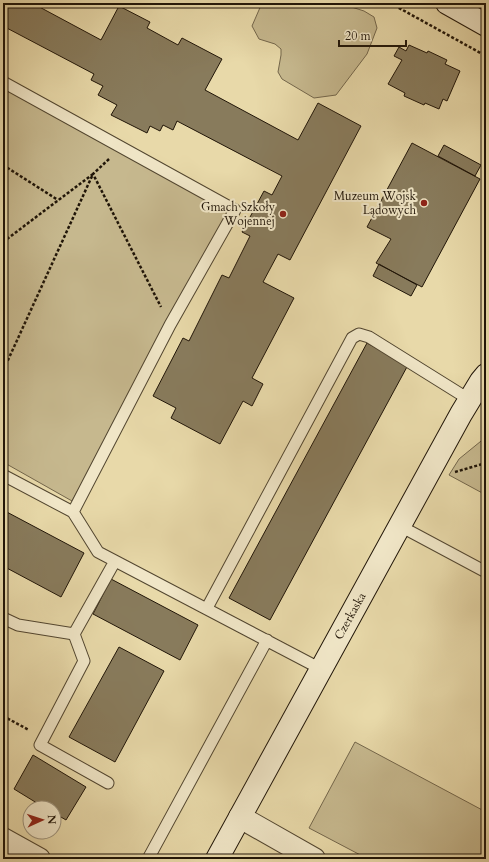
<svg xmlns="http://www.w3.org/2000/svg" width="489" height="862" font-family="Cardo,serif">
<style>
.green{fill:#c6b88e;stroke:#73664b}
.building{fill:#887b5c;stroke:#201508}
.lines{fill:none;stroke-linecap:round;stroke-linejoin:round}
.lane-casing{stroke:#524630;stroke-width:13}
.street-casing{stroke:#524630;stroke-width:24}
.secondary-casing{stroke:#201508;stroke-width:24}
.path{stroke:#201508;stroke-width:2.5;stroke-dasharray:3 2;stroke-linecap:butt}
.lane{stroke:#f0e6c7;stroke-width:11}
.street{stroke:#f0e6c7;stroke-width:22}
.secondary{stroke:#f0e6c7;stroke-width:22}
.poi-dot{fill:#8f2418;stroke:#f0e6c7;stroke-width:1.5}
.labels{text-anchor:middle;stroke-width:4;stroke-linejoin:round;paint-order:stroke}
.poi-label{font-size:12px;fill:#201508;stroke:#f0e6c7;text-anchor:end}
.street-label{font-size:12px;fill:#201508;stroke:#f0e6c7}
</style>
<rect width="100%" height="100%" fill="#e8d9a9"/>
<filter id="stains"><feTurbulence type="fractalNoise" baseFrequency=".005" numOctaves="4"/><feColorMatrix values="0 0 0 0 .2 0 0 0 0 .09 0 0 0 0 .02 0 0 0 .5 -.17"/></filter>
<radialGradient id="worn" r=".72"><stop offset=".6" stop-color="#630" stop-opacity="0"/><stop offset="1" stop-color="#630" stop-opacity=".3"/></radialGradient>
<!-- green -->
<path class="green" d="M 262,3 L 339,3 L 364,11 L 374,17 L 377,28 L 367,54 L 336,95 L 314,98 L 282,79 L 278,72 L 281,55 L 281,49 L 275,44 L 259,39 L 252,26 Z
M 3,82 L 233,211 L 72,501 L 3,462 Z
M 486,437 L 486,495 L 449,475 L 459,459 Z
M 355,742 L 486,812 L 486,859 L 368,859 L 309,828 Z"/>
<!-- building -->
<path class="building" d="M 3,3 L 32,3 L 101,40 L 119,6 L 150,22 L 147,28 L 178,45 L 182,38 L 222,59 L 205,90 L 298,140 L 318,103 L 361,126 L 290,260 L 278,254 L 263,282 L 294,298 L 252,378 L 263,384 L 252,406 L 243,401 L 220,444 L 171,418 L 176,408 L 153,396 L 183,338 L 189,341 L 222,275 L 229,278 L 250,236 L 242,232 L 264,191 L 272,195 L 282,176 L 177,121 L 173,130 L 163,125 L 160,131 L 150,126 L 147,133 L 111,115 L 117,105 L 98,95 L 103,86 L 91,80 L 94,74 L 3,26 Z
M 409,45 L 427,53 L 428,51 L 447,60 L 445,64 L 460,71 L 447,101 L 443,99 L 439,109 L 425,103 L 424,105 L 404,96 L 405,93 L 388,84 L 402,60 L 394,56 L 399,47 L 406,51 Z
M 412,143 L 480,179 L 422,287 L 376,263 L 391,239 L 367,227 Z
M 444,145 L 481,165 L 475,176 L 438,156 Z
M 379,264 L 417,285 L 411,296 L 373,276 Z
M 367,343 L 408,365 L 270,620 L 229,598 Z
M 3,510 L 84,553 L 61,597 L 3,566 Z
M 111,579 L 198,625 L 180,660 L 93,614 Z
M 119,647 L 164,671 L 115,762 L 69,737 Z
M 33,755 L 86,787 L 66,820 L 54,813 L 54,808 L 45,808 L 14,789 Z"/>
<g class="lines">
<defs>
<path id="lane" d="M 3,82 L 235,210 L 170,325 L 73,512
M 3,475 L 73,512 L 98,552 L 321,669
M 400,526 L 486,572
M 207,608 L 352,338 L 359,334 L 369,337 L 470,400
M 3,618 L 18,625 L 74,634 L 115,561
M 74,634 L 84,661 L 40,745 L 108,783
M 148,859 L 267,640"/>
<path id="street" d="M 240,817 L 314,859
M 3,839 L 39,859"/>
<path id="secondary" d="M 447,3 L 486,25
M 217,859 L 461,414 L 481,381 L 486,375"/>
</defs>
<!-- lane casing -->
<use href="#lane" class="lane-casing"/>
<!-- street casing -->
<use href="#street" class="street-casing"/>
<!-- secondary casing -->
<use href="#secondary" class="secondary-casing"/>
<!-- path -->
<path class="path" d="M 390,3 L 486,56
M 109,159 L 93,174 L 161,307
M 3,165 L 58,200
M 3,242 L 93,174 L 3,371
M 455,472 L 486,463
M 3,716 L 29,730"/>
<!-- lane -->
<use href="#lane" class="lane"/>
<!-- street -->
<use href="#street" class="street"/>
<!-- secondary -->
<use href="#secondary" class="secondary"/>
</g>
<!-- markers -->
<g class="poi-dot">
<circle cx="424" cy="203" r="4"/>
<circle cx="283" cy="214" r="4"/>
</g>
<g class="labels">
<!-- poi labels -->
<g class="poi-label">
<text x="416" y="200">Muzeum Wojsk<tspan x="416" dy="14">Lądowych</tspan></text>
<text x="275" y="211">Gmach Szkoły<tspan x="275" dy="14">Wojennej</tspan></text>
</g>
<!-- street labels -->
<g class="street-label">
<text transform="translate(350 616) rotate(-61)" y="4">Czerkaska</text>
</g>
</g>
<!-- margin -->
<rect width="489" height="862" fill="none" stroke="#e8d9a9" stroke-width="16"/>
<rect x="4" y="4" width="481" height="854" fill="none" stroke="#201508" stroke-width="2"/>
<rect x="8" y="8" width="473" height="846" fill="none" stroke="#201508"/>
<!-- north arrow -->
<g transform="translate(42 820) rotate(87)"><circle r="19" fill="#f0e6c7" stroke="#9d927b"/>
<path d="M0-3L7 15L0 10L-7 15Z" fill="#8f2418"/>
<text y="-6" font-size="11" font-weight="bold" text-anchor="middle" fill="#201508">N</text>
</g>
<!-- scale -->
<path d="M339 40v6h67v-6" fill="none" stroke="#201508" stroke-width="2"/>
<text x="345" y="40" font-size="12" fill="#201508" stroke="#f0e6c7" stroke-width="3" paint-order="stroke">20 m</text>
<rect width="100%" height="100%" filter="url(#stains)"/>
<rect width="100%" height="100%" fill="url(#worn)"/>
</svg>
